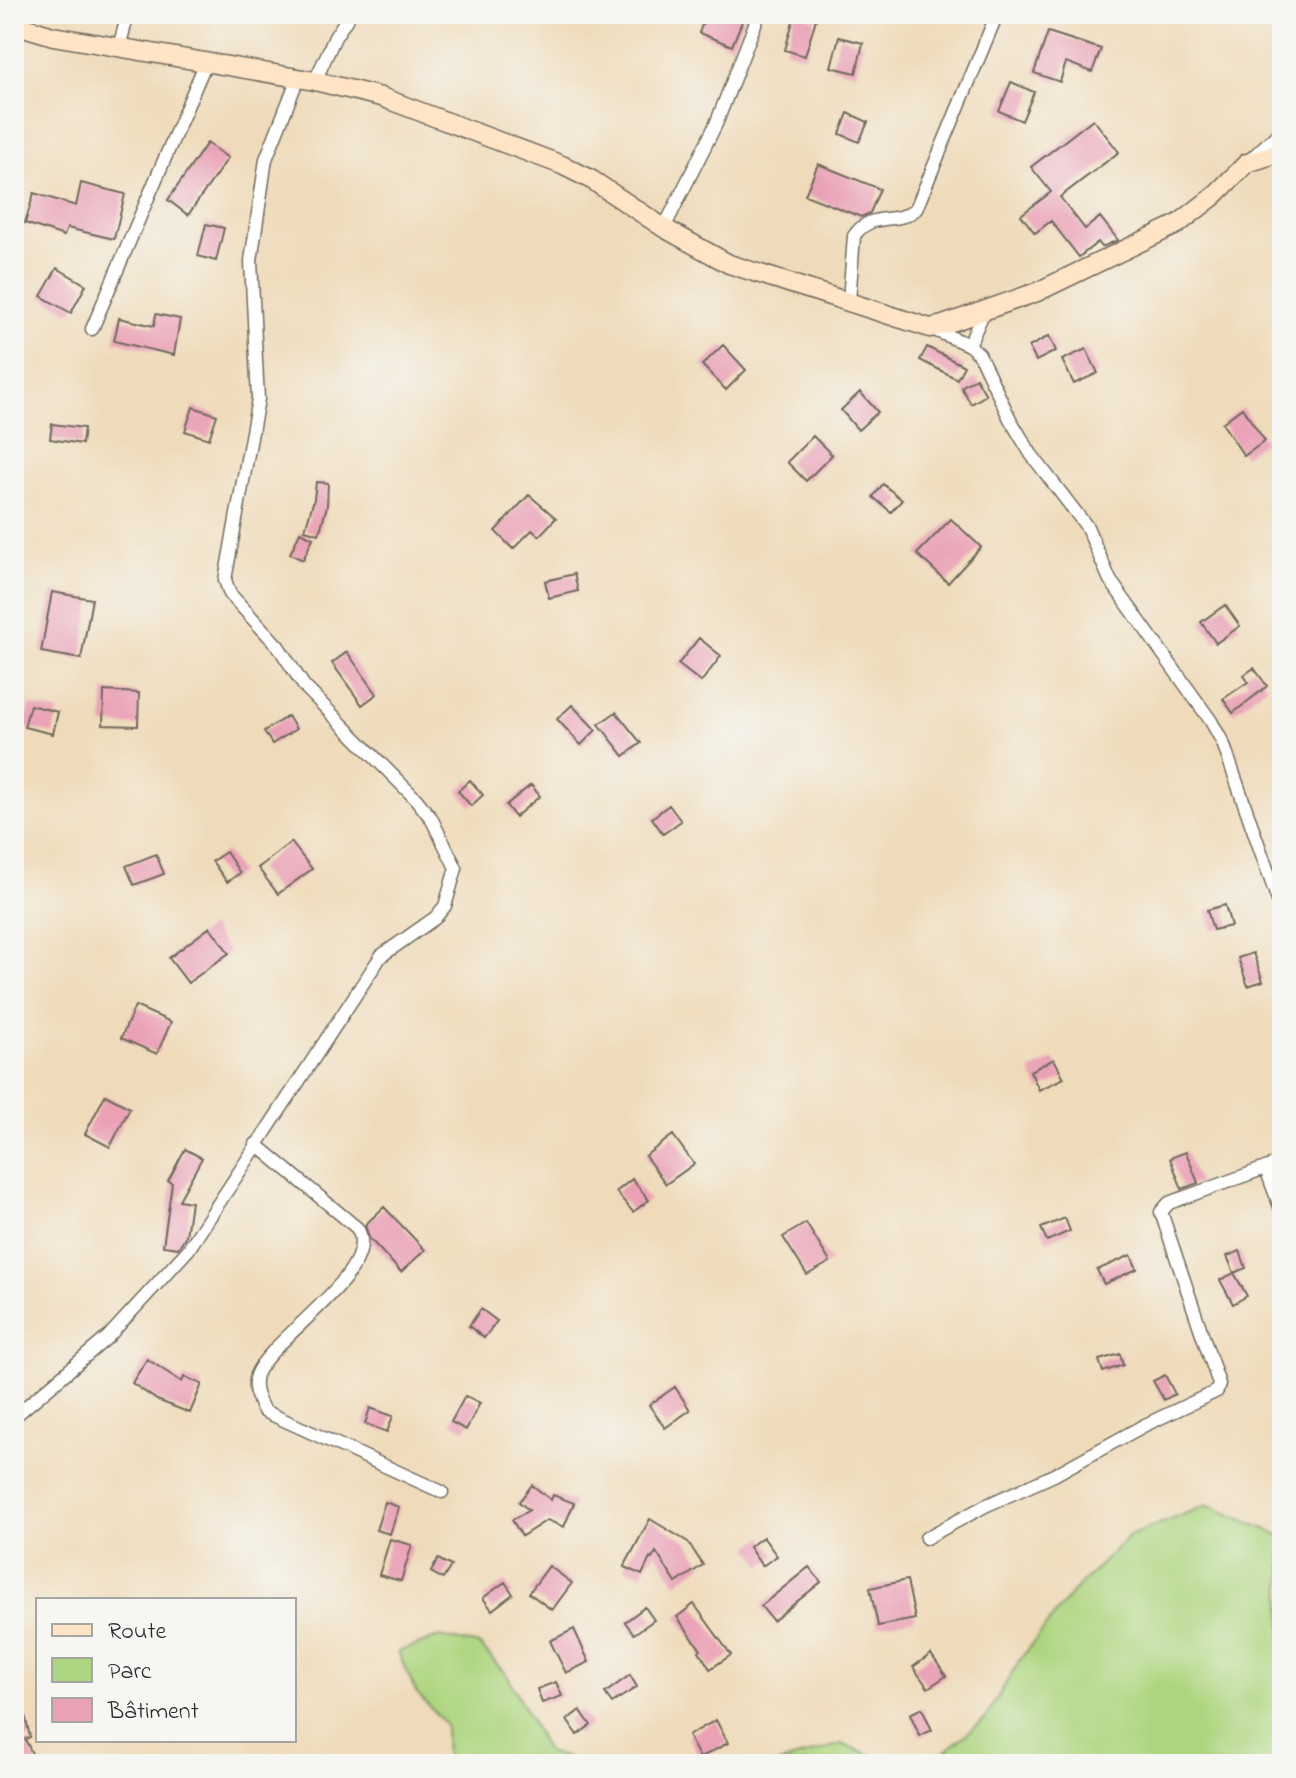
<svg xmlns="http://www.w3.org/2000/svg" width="1296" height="1778" font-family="'Indie Flower',sans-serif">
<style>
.green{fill:#add57f;stroke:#6c8055;stroke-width:2}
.building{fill:#eaa1b6}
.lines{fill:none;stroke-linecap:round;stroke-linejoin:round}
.street-casing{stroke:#70695d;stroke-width:15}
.secondary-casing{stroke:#70695d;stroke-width:21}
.street{stroke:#fff;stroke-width:12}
.secondary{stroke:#ffe4c6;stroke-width:18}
</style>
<rect width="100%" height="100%" fill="#f6f6f2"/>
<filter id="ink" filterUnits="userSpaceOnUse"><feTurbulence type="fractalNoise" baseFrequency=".0125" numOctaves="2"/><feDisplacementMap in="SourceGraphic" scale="16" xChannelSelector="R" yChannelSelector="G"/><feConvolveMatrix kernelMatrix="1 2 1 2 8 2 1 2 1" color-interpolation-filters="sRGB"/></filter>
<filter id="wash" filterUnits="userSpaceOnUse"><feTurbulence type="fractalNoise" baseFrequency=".006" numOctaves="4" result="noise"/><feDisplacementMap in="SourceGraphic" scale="32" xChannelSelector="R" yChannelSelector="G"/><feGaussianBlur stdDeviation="1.8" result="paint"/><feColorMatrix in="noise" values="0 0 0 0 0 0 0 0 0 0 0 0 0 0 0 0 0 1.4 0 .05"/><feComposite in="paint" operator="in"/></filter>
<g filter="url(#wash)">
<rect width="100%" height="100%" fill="#efdbba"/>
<!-- green -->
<path class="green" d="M 1207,1505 L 1282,1536 L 1282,1764 L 929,1764 L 985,1719 L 1019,1661 L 1071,1594 L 1129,1536 Z
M 439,1637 L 480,1645 L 508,1677 L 547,1752 L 587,1764 L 446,1764 L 445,1724 L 416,1692 L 398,1652 Z
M 841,1744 L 897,1764 L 777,1764 Z"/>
<g id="blocks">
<!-- building -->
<path class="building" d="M 706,14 L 732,14 L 743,19 L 732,46 L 699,33 Z
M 795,14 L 816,19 L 805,56 L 785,50 Z
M 1048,32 L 1101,49 L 1092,72 L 1066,62 L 1060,82 L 1034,73 Z
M 839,37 L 863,43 L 856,73 L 831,67 Z
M 1011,82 L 1034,92 L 1022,121 L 999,111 Z
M 848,113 L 868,122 L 859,142 L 840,134 Z
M 1093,119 L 1119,152 L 1060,197 L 1085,229 L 1100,217 L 1118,240 L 1102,247 L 1098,242 L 1079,257 L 1051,221 L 1035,233 L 1021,215 L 1051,192 L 1031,167 Z
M 207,143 L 228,158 L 188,215 L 168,200 Z
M 818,164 L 880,189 L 870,213 L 861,217 L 805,195 Z
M 81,183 L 125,194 L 114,239 L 67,228 L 64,236 L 25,223 L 34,193 L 76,206 Z
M 206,224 L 224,228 L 216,261 L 198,256 Z
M 57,268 L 86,285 L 71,313 L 41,296 Z
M 156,314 L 180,319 L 174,355 L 114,341 L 119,318 L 154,326 Z
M 1049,336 L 1056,351 L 1036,361 L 1029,347 Z
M 723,345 L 746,370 L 726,390 L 702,365 Z
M 927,347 L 964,366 L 957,379 L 920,360 Z
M 1086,349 L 1098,373 L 1074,384 L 1062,360 Z
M 976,378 L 986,395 L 971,404 L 961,387 Z
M 860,392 L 878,412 L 858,430 L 841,410 Z
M 193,407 L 217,415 L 209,439 L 185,431 Z
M 1242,408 L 1265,441 L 1244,456 L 1222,423 Z
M 52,424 L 84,428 L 82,444 L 50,439 Z
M 813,436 L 832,455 L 806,481 L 787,462 Z
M 316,482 L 328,483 L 327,506 L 319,534 L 305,530 L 314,499 Z
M 883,484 L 902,500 L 891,512 L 873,497 Z
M 529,495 L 556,518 L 539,536 L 532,530 L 513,549 L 495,531 Z
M 951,519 L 981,547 L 948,583 L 917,554 Z
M 300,532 L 313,538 L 303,560 L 290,554 Z
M 574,574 L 578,591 L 549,598 L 545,581 Z
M 52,592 L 92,599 L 81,659 L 41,652 Z
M 1225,605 L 1240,626 L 1216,643 L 1201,622 Z
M 699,638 L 721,656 L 701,682 L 678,664 Z
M 347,652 L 377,694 L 362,705 L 332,663 Z
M 1254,668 L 1267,686 L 1233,713 L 1223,699 L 1248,682 L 1244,675 Z
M 104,691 L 139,693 L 138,726 L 103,725 Z
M 30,705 L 58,712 L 53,734 L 24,727 Z
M 572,705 L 596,730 L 581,745 L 557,719 Z
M 616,712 L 641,743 L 624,756 L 599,724 Z
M 288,716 L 296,729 L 272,744 L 264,731 Z
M 470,780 L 483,795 L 471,806 L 458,791 Z
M 531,785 L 540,796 L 515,817 L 506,805 Z
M 669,805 L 681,821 L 663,834 L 652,818 Z
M 291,842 L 312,869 L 278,894 L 258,868 Z
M 226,852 L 240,873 L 227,882 L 212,861 Z
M 156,854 L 164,874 L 134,885 L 126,866 Z
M 1225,905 L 1231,926 L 1213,930 L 1207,910 Z
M 210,927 L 229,953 L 188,983 L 169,958 Z
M 1253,953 L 1263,981 L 1248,986 L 1238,958 Z
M 135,1006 L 171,1022 L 157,1054 L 121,1038 Z
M 1054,1059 L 1064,1078 L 1039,1090 L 1030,1071 Z
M 105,1095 L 130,1108 L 110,1147 L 85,1134 Z
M 673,1135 L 694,1164 L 666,1184 L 645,1156 Z
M 185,1149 L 202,1158 L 179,1200 L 191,1202 L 186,1236 L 178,1248 L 163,1246 L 172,1183 L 168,1181 Z
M 1186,1152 L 1198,1183 L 1182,1189 L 1170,1158 Z
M 632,1179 L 649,1200 L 633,1212 L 616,1192 Z
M 384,1207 L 425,1250 L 401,1272 L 369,1238 L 365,1225 Z
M 1065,1218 L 1070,1231 L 1047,1241 L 1041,1228 Z
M 806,1223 L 830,1262 L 807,1275 L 783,1237 Z
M 1240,1251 L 1246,1268 L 1234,1273 L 1227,1256 Z
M 1131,1255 L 1137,1269 L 1104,1284 L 1097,1270 Z
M 1234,1273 L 1247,1296 L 1233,1304 L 1220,1280 Z
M 481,1309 L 497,1321 L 484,1338 L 469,1326 Z
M 1120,1354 L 1123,1365 L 1103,1372 L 1099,1360 Z
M 147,1359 L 182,1382 L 184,1377 L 202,1384 L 190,1413 L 157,1400 L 132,1383 Z
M 1165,1375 L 1175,1394 L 1164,1400 L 1153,1381 Z
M 675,1387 L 690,1410 L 665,1428 L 649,1405 Z
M 465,1396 L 480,1403 L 466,1430 L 451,1422 Z
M 370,1408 L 393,1416 L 387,1432 L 365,1424 Z
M 532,1485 L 551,1500 L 553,1495 L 574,1503 L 564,1527 L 547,1520 L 522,1536 L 512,1520 L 529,1510 L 519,1502 Z
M 385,1502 L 399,1507 L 390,1534 L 376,1530 Z
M 650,1519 L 688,1542 L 703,1565 L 676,1583 L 656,1552 L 652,1559 L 650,1558 L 642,1575 L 624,1567 Z
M 763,1537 L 777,1556 L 762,1566 L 749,1547 Z
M 390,1539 L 412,1545 L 401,1581 L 379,1575 Z
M 438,1559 L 451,1566 L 443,1579 L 431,1572 Z
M 549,1566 L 572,1583 L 552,1610 L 529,1593 Z
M 809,1567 L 821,1582 L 773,1621 L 761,1606 Z
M 907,1580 L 915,1619 L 878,1626 L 870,1588 Z
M 505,1582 L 513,1594 L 492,1610 L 483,1598 Z
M 694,1604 L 731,1655 L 710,1669 L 699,1651 L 701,1650 L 677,1617 Z
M 645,1607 L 654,1620 L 634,1634 L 625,1622 Z
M 574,1629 L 589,1662 L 566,1673 L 550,1641 Z
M 931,1654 L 946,1676 L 928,1688 L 913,1667 Z
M 630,1675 L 637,1687 L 612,1703 L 605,1693 Z
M 556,1682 L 562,1696 L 542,1703 L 537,1689 Z
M 14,1689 L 19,1689 L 30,1737 L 25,1739 L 37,1764 L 14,1764 Z
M 922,1708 L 932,1730 L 920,1736 L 910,1714 Z
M 580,1710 L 591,1725 L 577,1735 L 567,1720 Z
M 716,1720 L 728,1743 L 700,1758 L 688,1736 Z"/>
</g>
</g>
<g filter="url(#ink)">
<use href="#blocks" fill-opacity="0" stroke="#70695d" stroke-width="2"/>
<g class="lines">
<defs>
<path id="street" d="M 119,47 L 128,14
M 315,81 L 335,37 L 350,14
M 1252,158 L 1282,130
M 664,228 L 716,124 L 759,14
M 849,301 L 854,236 C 871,210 897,226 916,209 L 997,14
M 930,328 L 969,345 L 979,354 L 1010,419 L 1031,454 L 1087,527 L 1110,580 L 1211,721 L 1223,743 L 1282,912
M 92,329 L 206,62
M 969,345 L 984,311
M 256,1144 L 357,1228 C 384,1271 271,1337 256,1375 C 252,1388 258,1400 264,1411 L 442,1492
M 1266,1169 L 1282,1212
M 14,1417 L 108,1337 L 188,1250 L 381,956 L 435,918 L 445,906 L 456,868 L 431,818 L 416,799 L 304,686 L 278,646 L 230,594 L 225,580 L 258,399 L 251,261 L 266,159 L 298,78
M 926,1538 L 985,1506 L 1054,1475 L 1143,1426 L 1217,1391 L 1219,1384 L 1161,1212 L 1169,1203 L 1282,1162"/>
<path id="secondary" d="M 14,24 L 53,36 L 315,81 L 381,97 L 562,165 L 592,180 L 664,228 L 729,264 L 930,328 L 943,325 L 1037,292 L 1178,224 L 1214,196 L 1247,163 L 1282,152"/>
</defs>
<!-- street casing -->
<use href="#street" class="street-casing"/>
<!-- secondary casing -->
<use href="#secondary" class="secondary-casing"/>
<!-- street -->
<use href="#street" class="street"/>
<!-- secondary -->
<use href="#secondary" class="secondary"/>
</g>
</g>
<!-- margin -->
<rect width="1296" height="1778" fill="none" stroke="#f6f6f2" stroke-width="48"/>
<!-- legend -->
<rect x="36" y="1598" width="260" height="144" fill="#f6f6f2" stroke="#a5a5a2" stroke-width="2"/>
<rect x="52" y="1624" width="40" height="12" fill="#ffe4c6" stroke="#a5a5a2" stroke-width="2"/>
<text x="108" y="1638" font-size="24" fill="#2b2b2b">Route</text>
<rect x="52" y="1658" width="40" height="24" fill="#add57f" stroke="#a5a5a2" stroke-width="2"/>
<text x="108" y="1678" font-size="24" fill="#2b2b2b">Parc</text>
<rect x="52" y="1698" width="40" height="24" fill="#eaa1b6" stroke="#a5a5a2" stroke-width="2"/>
<text x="108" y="1718" font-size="24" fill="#2b2b2b">Bâtiment</text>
</svg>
